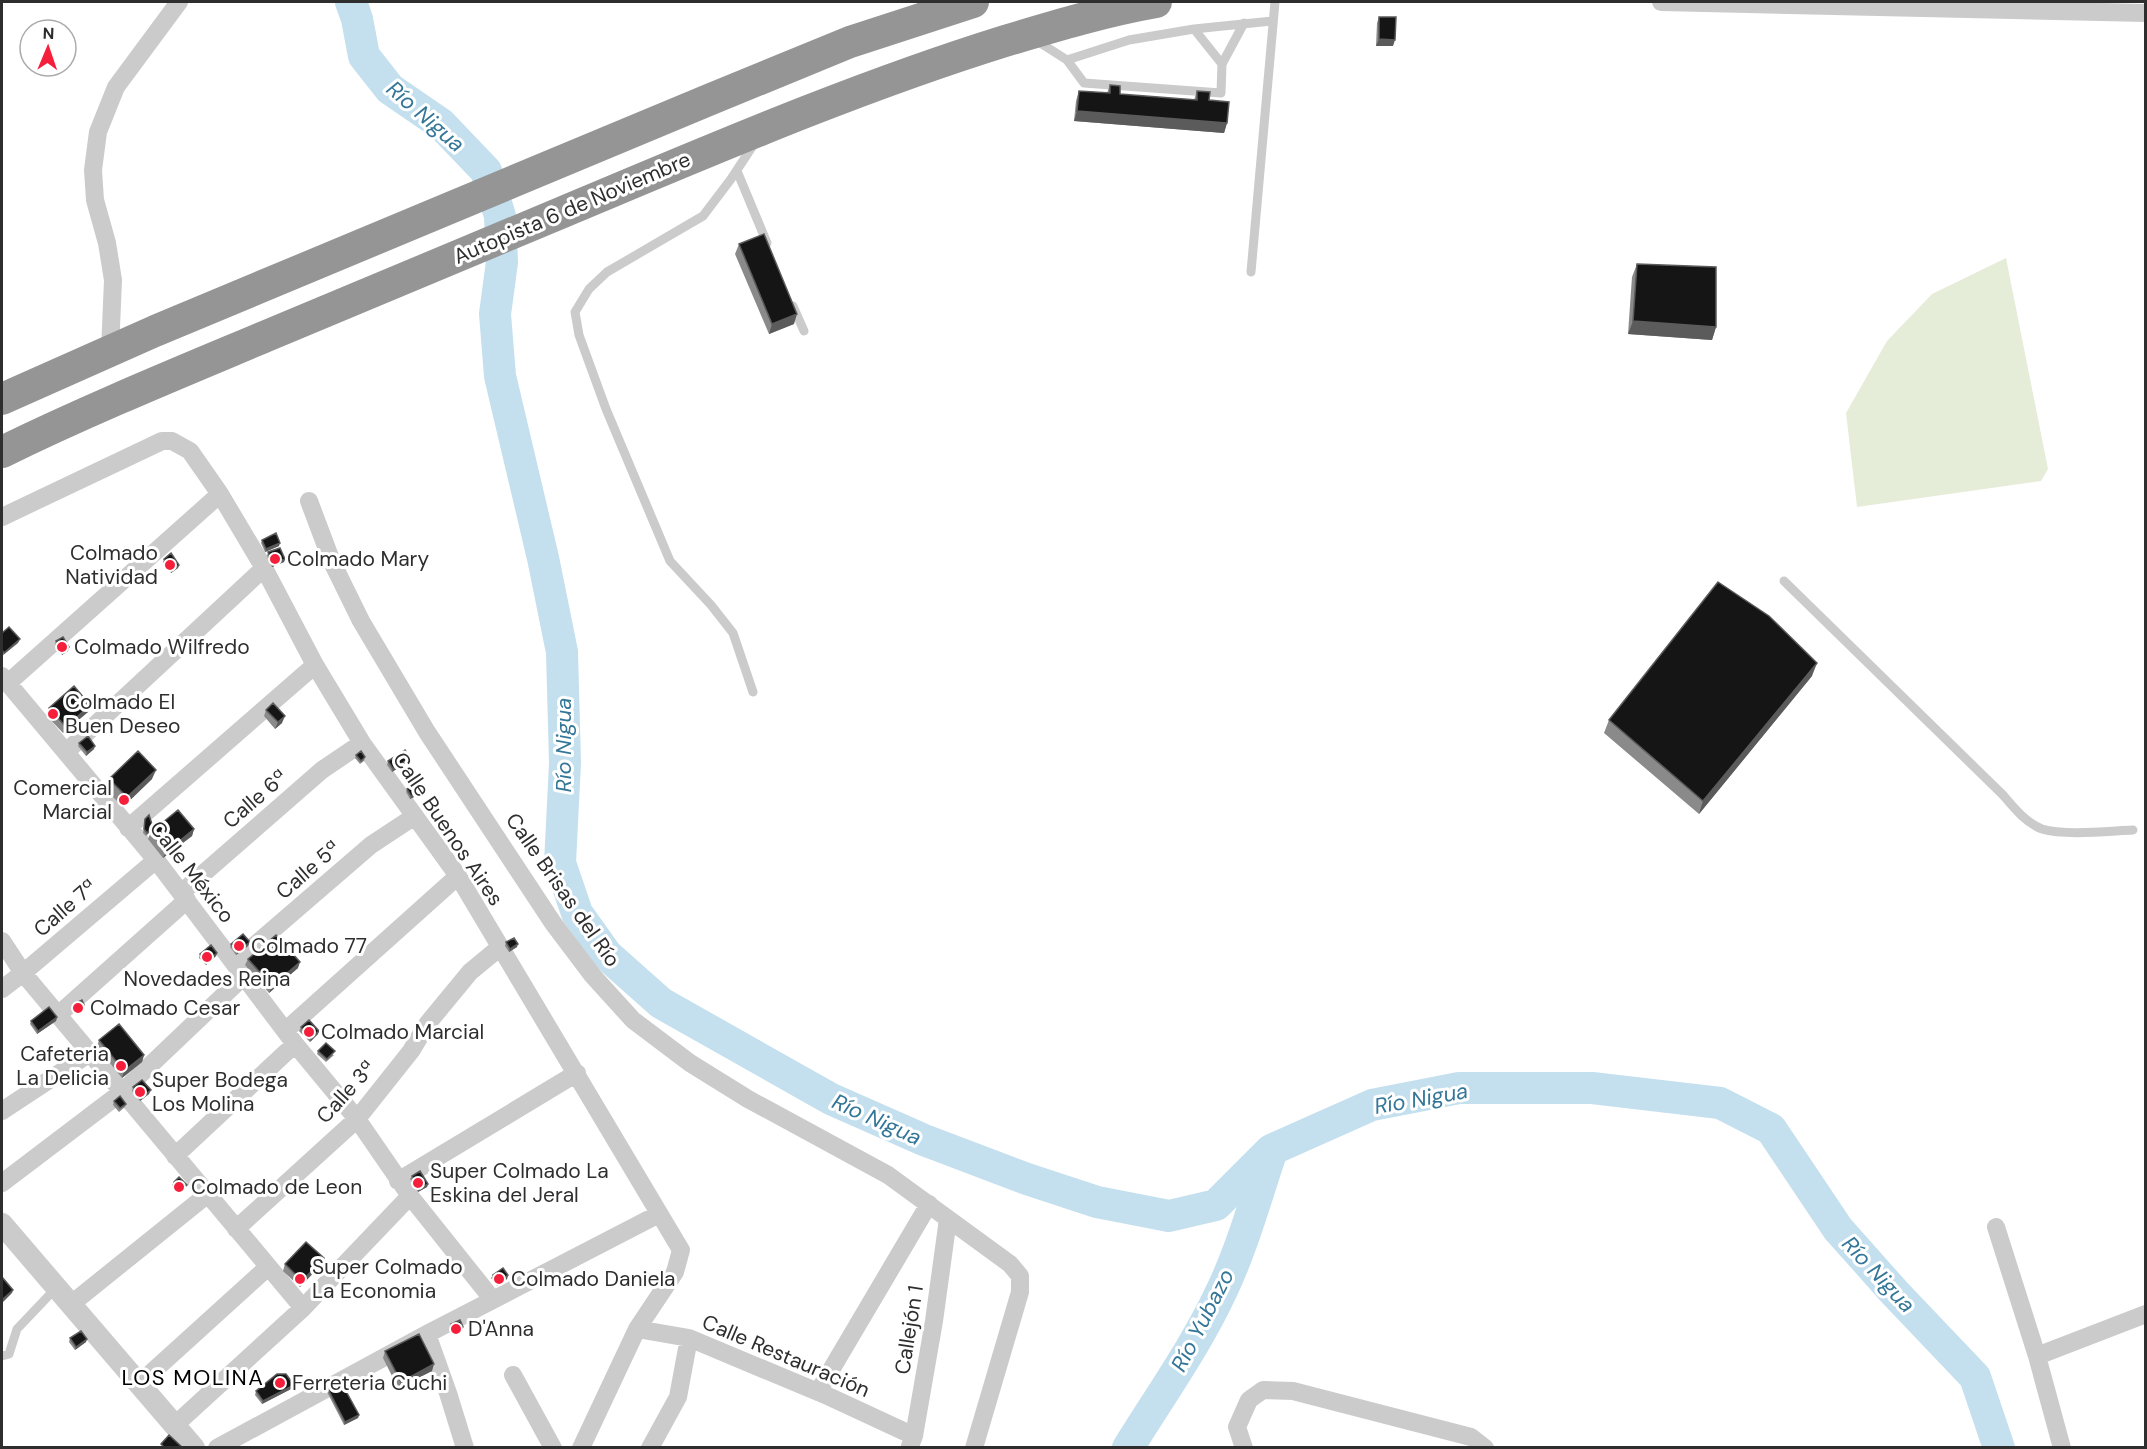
<svg xmlns="http://www.w3.org/2000/svg" width="2147" height="1449" font-family="'DM Sans',sans-serif">
<style>
.green{fill:#e5edd9}
.lines{fill:none;stroke-linecap:round;stroke-linejoin:round}
.river{stroke:#c4e0ee;stroke-width:32}
.service{stroke:#cbcbcb;stroke-width:9}
.minor{stroke:#cbcbcb;stroke-width:18}
.tertiary{stroke:#cbcbcb;stroke-width:22}
.motorway{stroke:#959595;stroke-width:32}
.wall{fill:#8a8a8a}
.shaded-wall{fill:#5b5b5b}
.building{fill:#151515;stroke:#5b5b5b;stroke-width:1.5}
.poi-dot{fill:#f51f3b;stroke:#fff;stroke-width:2}
.labels{text-anchor:middle;stroke-width:6;stroke-linejoin:round;paint-order:stroke}
.street-label{font-size:21px;fill:#2e2e2e;stroke:#fff}
.poi-label{font-size:21px;fill:#2e2e2e;stroke:#fff;text-anchor:start}
.water-label{font-size:22px;font-style:italic;fill:#347697;stroke:#fff}
.neighbourhood-label{font-size:22px;letter-spacing:1.5px;fill:#000;stroke:#fff}
</style>
<rect width="100%" height="100%" fill="#fff"/>
<!-- green -->
<path class="green" d="M 2006,258 L 2048,469 L 2041,481 L 1857,507 L 1846,413 L 1887,341 L 1932,294 Z"/>
<g class="lines">
<!-- river -->
<path class="river" d="M 351,2 L 357,19 L 364,56 L 390,89 L 441,124 L 486,171 L 500,216 L 502,262 L 495,314 L 500,376 L 543,558 L 562,652 L 565,763 L 560,863 L 577,913 L 607,955 L 661,1003 L 831,1099 L 924,1140 L 1027,1179 L 1097,1202 L 1169,1216 L 1216,1205 L 1271,1150 L 1372,1105 L 1459,1088 L 1592,1088 L 1720,1103 L 1771,1129 L 1838,1229 L 1895,1293 L 1975,1377 L 1999,1448
M 1128,1448 C 1160,1396 1196,1346 1222,1290 C 1242,1248 1255,1201 1270,1156"/>
<!-- service -->
<path class="service" d="M 1034,39 L 1067,60 L 1084,83 L 1221,93 L 1222,64 L 1194,29
M 1067,60 L 1129,40 L 1194,29 L 1273,21
M 1222,64 L 1244,23
M 737,171 L 767,243
M 1251,272 L 1275,2
M 793,306 L 804,331
M 1784,581 L 2003,795 C 2014,808 2026,823 2042,829 C 2065,836 2109,831 2133,830
M 753,692 L 733,633 L 711,605 L 670,561 L 606,409 L 579,335 L 575,312 L 589,289 L 607,272 L 703,216 L 731,179 L 756,141
M 2,1356 L 9,1354 L 17,1329 L 56,1288"/>
<!-- minor -->
<path class="minor" d="M 1661,2 L 2146,13
M 110,351 L 113,280 L 107,243 L 95,200 L 93,170 L 98,132 L 116,87 L 179,2
M 309,501 L 332,562 L 361,621 L 427,732 L 553,923 L 593,976 L 633,1020 L 690,1063 L 748,1099 L 888,1175 L 1010,1264 L 1020,1276 L 1020,1292 L 974,1448
M 2,517 L 162,441 L 172,441 L 190,451 L 220,494 L 264,568 L 315,665 L 362,743 L 458,876 L 681,1250 L 675,1272 L 637,1329 L 581,1448
M 2,676 L 156,860 L 295,1044 L 357,1119 L 410,1196 L 493,1300
M 8,683 L 220,494
M 66,752 L 264,568
M 128,828 L 315,665
M 181,893 L 322,770 L 362,743
M 2,941 L 23,973 L 303,1308
M 234,963 L 371,845 L 415,816
M 2,989 L 23,973 L 156,860
M 58,1015 L 187,900
M 285,1031 L 458,876
M 2,1111 L 90,1053
M 175,1156 L 295,1044
M 398,1181 L 577,1073
M 2,1183 L 122,1092 L 244,976
M 1996,1227 L 2037,1356 L 2062,1448
M 236,1229 L 357,1119 L 411,1051 L 428,1023 L 470,972 L 499,948
M 70,1305 L 208,1194
M 637,1329 L 689,1338 L 830,1397 L 914,1436
M 427,1334 L 448,1393 L 465,1448
M 2037,1356 L 2146,1314
M 513,1375 L 553,1448
M 139,1384 L 268,1267
M 818,1392 L 929,1204
M 175,1425 L 303,1308 L 410,1196
M 910,1446 L 914,1436 L 934,1321 L 948,1219
M 217,1448 L 427,1334 L 659,1214
M 650,1448 L 678,1397 L 689,1338
M 1244,1448 L 1237,1427 L 1249,1400 L 1263,1390 L 1293,1391 L 1471,1437 L 1485,1448"/>
<!-- tertiary -->
<path class="tertiary" d="M 2,1224 L 194,1448"/>
<!-- motorway -->
<path class="motorway" d="M 2,399 L 155,331 L 711,99 L 850,42 L 973,2
M 2,452 C 88,410 176,374 264,337 C 364,295 464,253 563,212 C 709,151 854,88 1005,41 C 1055,26 1105,11 1156,2"/>
</g>
<!-- wall -->
<path class="wall" d="M 1379,17 L 1393,46 L 1376,46 L 1377,23 Z
M 1110,85 L 1120,94 L 1194,100 L 1197,91 L 1209,100 L 1227,123 L 1224,133 L 1074,121 L 1076,101 L 1079,91 L 1107,93 Z
M 739,244 L 794,324 L 769,334 L 735,254 Z
M 1637,264 L 1716,327 L 1712,340 L 1628,334 L 1632,277 Z
M 262,540 L 279,546 L 265,552 L 261,543 Z
M 268,552 L 285,559 L 284,562 L 272,567 L 267,556 Z
M 164,559 L 179,565 L 178,568 L 171,573 L 163,562 Z
M 56,641 L 68,651 L 62,655 L 55,644 Z
M 1812,676 L 1699,814 L 1604,733 L 1609,720 Z
M 49,708 L 88,712 L 63,733 L 46,715 Z
M 266,710 L 282,723 L 275,729 L 264,716 Z
M 79,743 L 94,749 L 86,756 L 78,746 Z
M 356,755 L 365,757 L 364,761 L 360,764 L 355,758 Z
M 388,761 L 409,761 L 392,772 L 387,765 Z
M 109,779 L 152,779 L 123,807 L 105,789 Z
M 407,789 L 418,795 L 410,799 L 406,792 Z
M 145,819 L 153,827 L 152,830 L 146,836 L 143,833 Z
M 194,829 L 192,836 L 163,858 L 148,839 L 151,832 Z
M 506,942 L 517,947 L 509,952 L 505,946 Z
M 231,944 L 248,946 L 236,955 L 230,947 Z
M 217,953 L 216,956 L 206,965 L 199,958 L 200,954 Z
M 248,959 L 298,968 L 269,993 L 245,965 Z
M 74,1004 L 84,1005 L 83,1008 L 76,1012 L 73,1007 Z
M 57,1017 L 56,1021 L 37,1034 L 30,1024 L 31,1021 Z
M 301,1027 L 318,1034 L 310,1042 L 299,1031 Z
M 99,1040 L 144,1055 L 142,1062 L 122,1078 L 97,1047 Z
M 318,1051 L 334,1055 L 326,1062 L 317,1054 Z
M 133,1087 L 149,1094 L 140,1101 L 132,1091 Z
M 114,1101 L 126,1104 L 125,1107 L 119,1112 L 113,1105 Z
M 412,1176 L 428,1184 L 427,1187 L 418,1192 L 410,1179 Z
M 174,1182 L 186,1188 L 180,1193 L 172,1185 Z
M 324,1258 L 321,1265 L 300,1287 L 283,1271 L 285,1264 Z
M 493,1275 L 508,1275 L 507,1279 L 497,1286 L 491,1278 Z
M 451,1324 L 463,1327 L 462,1331 L 453,1334 L 450,1327 Z
M 70,1338 L 86,1342 L 75,1350 L 69,1342 Z
M 385,1351 L 432,1371 L 398,1388 L 383,1358 Z
M 293,1388 L 262,1404 L 255,1395 L 256,1391 Z
M 328,1389 L 359,1415 L 358,1418 L 344,1425 L 327,1392 Z"/>
<!-- shaded-wall -->
<path class="shaded-wall" d="M 1379,39 L 1395,40 L 1393,46 L 1376,46 Z
M 1077,111 L 1227,123 L 1224,133 L 1074,121 Z
M 797,314 L 794,324 L 769,334 L 772,324 Z
M 1633,321 L 1716,327 L 1712,340 L 1628,334 Z
M 280,543 L 279,546 L 265,552 L 266,549 Z
M 285,559 L 284,562 L 272,567 L 273,564 Z
M 179,565 L 178,568 L 171,573 L 172,570 Z
M 20,639 L 18,643 L 2,656 L 4,653 Z
M 69,647 L 68,651 L 62,655 L 63,651 Z
M 1817,663 L 1812,676 L 1699,814 L 1703,801 Z
M 90,705 L 88,712 L 63,733 L 66,727 Z
M 285,716 L 282,723 L 275,729 L 278,722 Z
M 95,746 L 94,749 L 86,756 L 87,752 Z
M 410,758 L 409,761 L 392,772 L 393,769 Z
M 156,770 L 152,779 L 123,807 L 127,797 Z
M 419,792 L 418,795 L 410,799 L 411,796 Z
M 194,829 L 192,836 L 163,858 L 166,852 Z
M 250,942 L 248,946 L 236,955 L 238,952 Z
M 518,944 L 517,947 L 509,952 L 510,949 Z
M 217,953 L 216,956 L 206,965 L 207,962 Z
M 300,962 L 298,968 L 269,993 L 272,986 Z
M 84,1005 L 83,1008 L 76,1012 L 77,1009 Z
M 57,1017 L 56,1021 L 37,1034 L 38,1031 Z
M 319,1031 L 318,1034 L 310,1042 L 311,1038 Z
M 144,1055 L 142,1062 L 122,1078 L 124,1071 Z
M 151,1090 L 149,1094 L 140,1101 L 141,1098 Z
M 428,1184 L 427,1187 L 418,1192 L 419,1189 Z
M 324,1258 L 321,1265 L 300,1287 L 302,1281 Z
M 508,1275 L 507,1279 L 497,1286 L 498,1283 Z
M 13,1290 L 12,1293 L 2,1303 L 3,1299 Z
M 463,1327 L 462,1331 L 453,1334 L 455,1331 Z
M 87,1339 L 86,1342 L 75,1350 L 76,1347 Z
M 434,1364 L 432,1371 L 398,1388 L 401,1382 Z
M 294,1385 L 293,1388 L 262,1404 L 263,1401 Z
M 359,1415 L 358,1418 L 344,1425 L 345,1422 Z"/>
<!-- building -->
<path class="building" d="M 1379,17 L 1396,17 L 1395,40 L 1379,39 Z
M 1110,85 L 1120,86 L 1120,94 L 1197,100 L 1197,91 L 1210,92 L 1209,100 L 1229,102 L 1227,123 L 1077,111 L 1079,91 L 1110,93 Z
M 764,234 L 797,314 L 772,324 L 739,244 Z
M 1637,264 L 1716,267 L 1716,327 L 1633,321 Z
M 276,533 L 280,543 L 266,549 L 262,540 Z
M 280,548 L 285,559 L 273,564 L 268,552 Z
M 171,553 L 179,565 L 172,570 L 164,559 Z
M 1718,582 L 1769,616 L 1817,663 L 1703,801 L 1609,720 Z
M 9,627 L 20,639 L 4,653 L 2,650 L 2,633 Z
M 63,637 L 69,647 L 63,651 L 56,641 Z
M 74,686 L 90,705 L 66,727 L 49,708 Z
M 273,703 L 285,716 L 278,722 L 266,710 Z
M 88,736 L 95,746 L 87,752 L 79,743 Z
M 405,750 L 410,758 L 393,769 L 388,761 Z
M 138,751 L 156,770 L 127,797 L 109,779 Z
M 361,751 L 365,757 L 361,761 L 356,755 Z
M 415,784 L 419,792 L 411,796 L 407,789 Z
M 178,810 L 194,829 L 166,852 L 151,832 Z
M 149,815 L 153,827 L 147,833 L 144,829 L 145,819 Z
M 243,934 L 250,942 L 238,952 L 231,944 Z
M 276,935 L 300,962 L 272,986 L 248,959 Z
M 514,938 L 518,944 L 510,949 L 506,942 Z
M 211,945 L 217,953 L 207,962 L 200,954 Z
M 82,1000 L 84,1005 L 77,1009 L 74,1004 Z
M 49,1007 L 57,1017 L 38,1031 L 31,1021 Z
M 309,1020 L 319,1031 L 311,1038 L 301,1027 Z
M 119,1024 L 144,1055 L 124,1071 L 99,1040 Z
M 326,1043 L 335,1051 L 327,1059 L 318,1051 Z
M 142,1080 L 151,1090 L 141,1098 L 133,1087 Z
M 120,1096 L 126,1104 L 120,1108 L 114,1101 Z
M 420,1171 L 428,1184 L 419,1189 L 412,1176 Z
M 179,1177 L 187,1185 L 181,1190 L 174,1182 Z
M 306,1242 L 324,1258 L 302,1281 L 285,1264 Z
M 503,1268 L 508,1275 L 498,1283 L 493,1275 Z
M 2,1277 L 13,1290 L 3,1299 L 2,1297 Z
M 460,1320 L 463,1327 L 455,1331 L 451,1324 Z
M 81,1331 L 87,1339 L 76,1347 L 70,1338 Z
M 419,1334 L 434,1364 L 401,1382 L 385,1351 Z
M 277,1374 L 286,1374 L 294,1385 L 263,1401 L 256,1391 Z
M 341,1382 L 359,1415 L 345,1422 L 328,1389 Z
M 169,1435 L 183,1448 L 165,1448 L 161,1444 Z"/>
<!-- markers -->
<g class="poi-dot">
<circle cx="275" cy="559" r="6"/>
<circle cx="170" cy="565" r="6"/>
<circle cx="62" cy="647" r="6"/>
<circle cx="53" cy="714" r="6"/>
<circle cx="124" cy="800" r="6"/>
<circle cx="239" cy="946" r="6"/>
<circle cx="207" cy="957" r="6"/>
<circle cx="78" cy="1008" r="6"/>
<circle cx="309" cy="1032" r="6"/>
<circle cx="121" cy="1066" r="6"/>
<circle cx="140" cy="1092" r="6"/>
<circle cx="418" cy="1183" r="6"/>
<circle cx="179" cy="1187" r="6"/>
<circle cx="300" cy="1279" r="6"/>
<circle cx="499" cy="1279" r="6"/>
<circle cx="456" cy="1329" r="6"/>
<circle cx="280" cy="1383" r="6"/>
</g>
<g class="labels">
<!-- street labels -->
<g class="street-label">
<text transform="translate(572 208) rotate(-23)" y="7">Autopista 6 de Noviembre</text>
<text transform="translate(255 799) rotate(-41)" y="7">Calle 6ª</text>
<text transform="translate(448 829) rotate(56)" y="7">Calle Buenos Aires</text>
<text transform="translate(308 870) rotate(-41)" y="7">Calle 5ª</text>
<text transform="translate(192 872) rotate(52)" y="7">Calle México</text>
<text transform="translate(563 890) rotate(55)" y="7">Calle Brisas del Río</text>
<text transform="translate(65 908) rotate(-41)" y="7">Calle 7ª</text>
<text transform="translate(346 1092) rotate(-48)" y="7">Calle 3ª</text>
<text transform="translate(909 1330) rotate(-81)" y="7">Callejón 1</text>
<text transform="translate(786 1356) rotate(23)" y="7">Calle Restauración</text>
</g>
<!-- poi labels -->
<g class="poi-label">
<text x="158" y="560" text-anchor="end">Colmado<tspan x="158" dy="24">Natividad</tspan></text>
<text x="287" y="566">Colmado Mary</text>
<text x="74" y="654">Colmado Wilfredo</text>
<text x="65" y="709">Colmado El<tspan x="65" dy="24">Buen Deseo</tspan></text>
<text x="112" y="795" text-anchor="end">Comercial<tspan x="112" dy="24">Marcial</tspan></text>
<text x="251" y="953">Colmado 77</text>
<text x="207" y="986" text-anchor="middle">Novedades Reina</text>
<text x="90" y="1015">Colmado Cesar</text>
<text x="321" y="1039">Colmado Marcial</text>
<text x="109" y="1061" text-anchor="end">Cafeteria<tspan x="109" dy="24">La Delicia</tspan></text>
<text x="152" y="1087">Super Bodega<tspan x="152" dy="24">Los Molina</tspan></text>
<text x="430" y="1178">Super Colmado La<tspan x="430" dy="24">Eskina del Jeral</tspan></text>
<text x="191" y="1194">Colmado de Leon</text>
<text x="312" y="1274">Super Colmado<tspan x="312" dy="24">La Economia</tspan></text>
<text x="511" y="1286">Colmado Daniela</text>
<text x="468" y="1336">D'Anna</text>
<text x="292" y="1390">Ferreteria Cuchi</text>
</g>
<!-- water labels -->
<g class="water-label">
<text transform="translate(426 116) rotate(41)" y="8">Río Nigua</text>
<text transform="translate(563 745) rotate(-90)" y="8">Río Nigua</text>
<text transform="translate(1421 1098) rotate(-10)" y="8">Río Nigua</text>
<text transform="translate(877 1119) rotate(24)" y="8">Río Nigua</text>
<text transform="translate(1879 1274) rotate(47)" y="8">Río Nigua</text>
<text transform="translate(1202 1320) rotate(-63)" y="8">Río Yubazo</text>
</g>
<!-- neighbourhood labels -->
<g class="neighbourhood-label">
<text x="193" y="1385">LOS MOLINA</text>
</g>
</g>
<!-- border -->
<rect width="2147" height="1449" fill="none" stroke="#2e2e2e" stroke-width="6"/>
<!-- north arrow -->
<g transform="translate(48 48) rotate(2)"><circle r="28" fill="#ffffff" stroke="#ababab" stroke-width="1.5"/>
<path d="M0-4.5L10 22L0 15L-10 22Z" fill="#f51f3b"/>
<text y="-9" font-size="16" font-weight="bold" text-anchor="middle" fill="#2e2e2e">N</text>
</g>
</svg>
